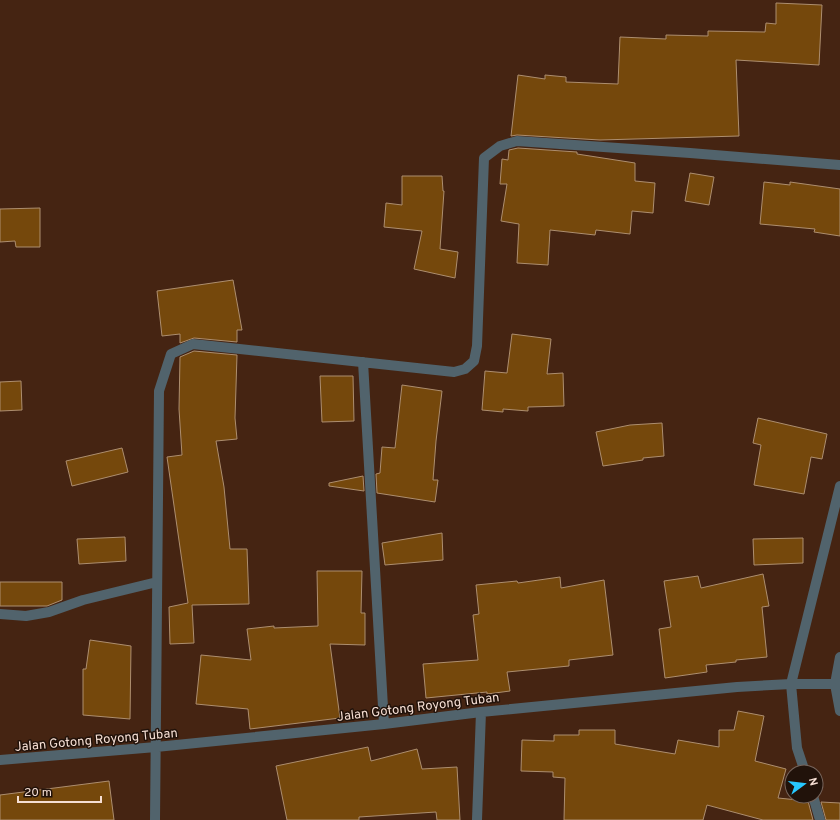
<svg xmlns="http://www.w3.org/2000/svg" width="840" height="820" font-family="Overpass,sans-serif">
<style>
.building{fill:#75480c;stroke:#ad8e6f}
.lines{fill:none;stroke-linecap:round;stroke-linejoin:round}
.minor{stroke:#51636c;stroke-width:10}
.labels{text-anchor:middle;stroke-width:3;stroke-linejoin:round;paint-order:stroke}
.street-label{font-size:13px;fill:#f6dfd4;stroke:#21120a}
</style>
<rect width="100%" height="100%" fill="#452412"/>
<!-- building -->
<path class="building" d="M 776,3 L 822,5 L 819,65 L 736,60 L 739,136 L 600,140 L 517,135 L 511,136 L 518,75 L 545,79 L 545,75 L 566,77 L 566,82 L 618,84 L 620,37 L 666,39 L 666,35 L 708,36 L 708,31 L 765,32 L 766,23 L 776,24 Z
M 518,148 L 577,152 L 577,154 L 635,163 L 635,181 L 655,183 L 653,213 L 632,211 L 630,234 L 596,230 L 595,235 L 550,230 L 548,265 L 517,263 L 519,224 L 501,221 L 507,184 L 500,184 L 502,159 L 508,160 L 509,150 Z
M 690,173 L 714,177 L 709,205 L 685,201 Z
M 402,176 L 442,176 L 443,191 L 444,191 L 440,249 L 458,252 L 455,278 L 414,269 L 422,231 L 384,227 L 386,203 L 402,205 Z
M 764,182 L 790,185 L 790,182 L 840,189 L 840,236 L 814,232 L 815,229 L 760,224 Z
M 40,208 L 40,247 L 16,247 L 15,241 L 0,242 L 0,209 Z
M 233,280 L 242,330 L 237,330 L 237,342 L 194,338 L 180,343 L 180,334 L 162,336 L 157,291 Z
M 512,334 L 551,339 L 547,374 L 563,373 L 564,406 L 528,407 L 528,411 L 503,409 L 503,412 L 482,410 L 485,371 L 507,373 Z
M 194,351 L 237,355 L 235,418 L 237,439 L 216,441 L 224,487 L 230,549 L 247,549 L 249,604 L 192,605 L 194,643 L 170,644 L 169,607 L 188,603 L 167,457 L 182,455 L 179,409 L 180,357 Z
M 320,376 L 353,376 L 354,421 L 322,422 Z
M 21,381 L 22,410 L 0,411 L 0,382 Z
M 402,385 L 442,391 L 436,441 L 433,480 L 438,480 L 435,502 L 377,493 L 376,474 L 380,473 L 382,447 L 395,448 Z
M 758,418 L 827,434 L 822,459 L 811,457 L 804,494 L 754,485 L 761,445 L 753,443 Z
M 662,423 L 664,456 L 643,458 L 643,460 L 603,466 L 596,432 L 630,425 Z
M 122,448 L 128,472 L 72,486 L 66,461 Z
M 363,476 L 364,491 L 329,486 L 329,483 Z
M 442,533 L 443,560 L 385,565 L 382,543 Z
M 125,537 L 126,561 L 79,564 L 77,539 Z
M 803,538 L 803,563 L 754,565 L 753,539 Z
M 317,571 L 362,571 L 361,613 L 365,613 L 365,645 L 330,644 L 340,718 L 250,729 L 248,709 L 196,704 L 201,655 L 251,660 L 247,629 L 274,626 L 274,628 L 318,626 Z
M 763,574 L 769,606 L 762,607 L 767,657 L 736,660 L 736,662 L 706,665 L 707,672 L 665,678 L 659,629 L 671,627 L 664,581 L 698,576 L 701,588 Z
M 560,577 L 561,588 L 604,580 L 613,655 L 569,660 L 569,666 L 507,672 L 510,691 L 487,694 L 487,692 L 426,698 L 423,664 L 478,660 L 473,615 L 479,614 L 476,585 L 517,581 L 518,583 Z
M 0,582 L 62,582 L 62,600 L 47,606 L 0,606 Z
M 90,640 L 131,646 L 130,719 L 83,715 L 83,669 L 86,669 Z
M 738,711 L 764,716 L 755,761 L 786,769 L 778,798 L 808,801 L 813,820 L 763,820 L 707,805 L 703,820 L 564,820 L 565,778 L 553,777 L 553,772 L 521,771 L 522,740 L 554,741 L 554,735 L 579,735 L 579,730 L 615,730 L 615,744 L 675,754 L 678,740 L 719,747 L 719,730 L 734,730 Z
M 368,747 L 371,761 L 417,749 L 422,769 L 457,767 L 460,820 L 437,820 L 436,812 L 359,817 L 359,820 L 287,820 L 276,766 Z
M 109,781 L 114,820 L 0,820 L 0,795 Z
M 821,802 L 840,803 L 840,820 L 826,820 Z"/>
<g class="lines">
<!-- minor -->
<path class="minor" d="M 363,362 L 384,724
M 0,614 L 26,616 L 49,612 L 83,600 L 157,582
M 840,657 L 835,684 L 840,711
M 0,760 L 156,747 L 384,724 L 481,712 L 737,687 L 791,684 L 840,684
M 805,772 L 797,748 L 791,684 L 840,486
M 813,796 L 820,820
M 155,820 L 159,391 L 171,354 L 193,344 L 454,372 L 465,369 L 474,361 L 477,346 L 484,158 L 500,146 L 517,141 L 690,153 L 840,165
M 477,820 L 481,712"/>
</g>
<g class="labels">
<!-- street labels -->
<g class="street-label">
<text transform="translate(418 706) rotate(-7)" y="5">Jalan Gotong Royong Tuban</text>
<text transform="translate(96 739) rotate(-5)" y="5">Jalan Gotong Royong Tuban</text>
</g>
</g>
<!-- north arrow -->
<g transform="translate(804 784) rotate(75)"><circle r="19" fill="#21120a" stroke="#76645b"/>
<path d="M0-3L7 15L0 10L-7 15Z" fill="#27c8ff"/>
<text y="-6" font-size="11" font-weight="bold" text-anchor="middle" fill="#f6dfd4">N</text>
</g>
<!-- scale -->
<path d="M18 796v6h83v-6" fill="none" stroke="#f6dfd4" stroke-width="2"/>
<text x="24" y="796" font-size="12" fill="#f6dfd4" stroke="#21120a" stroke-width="3" paint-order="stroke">20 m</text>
</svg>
